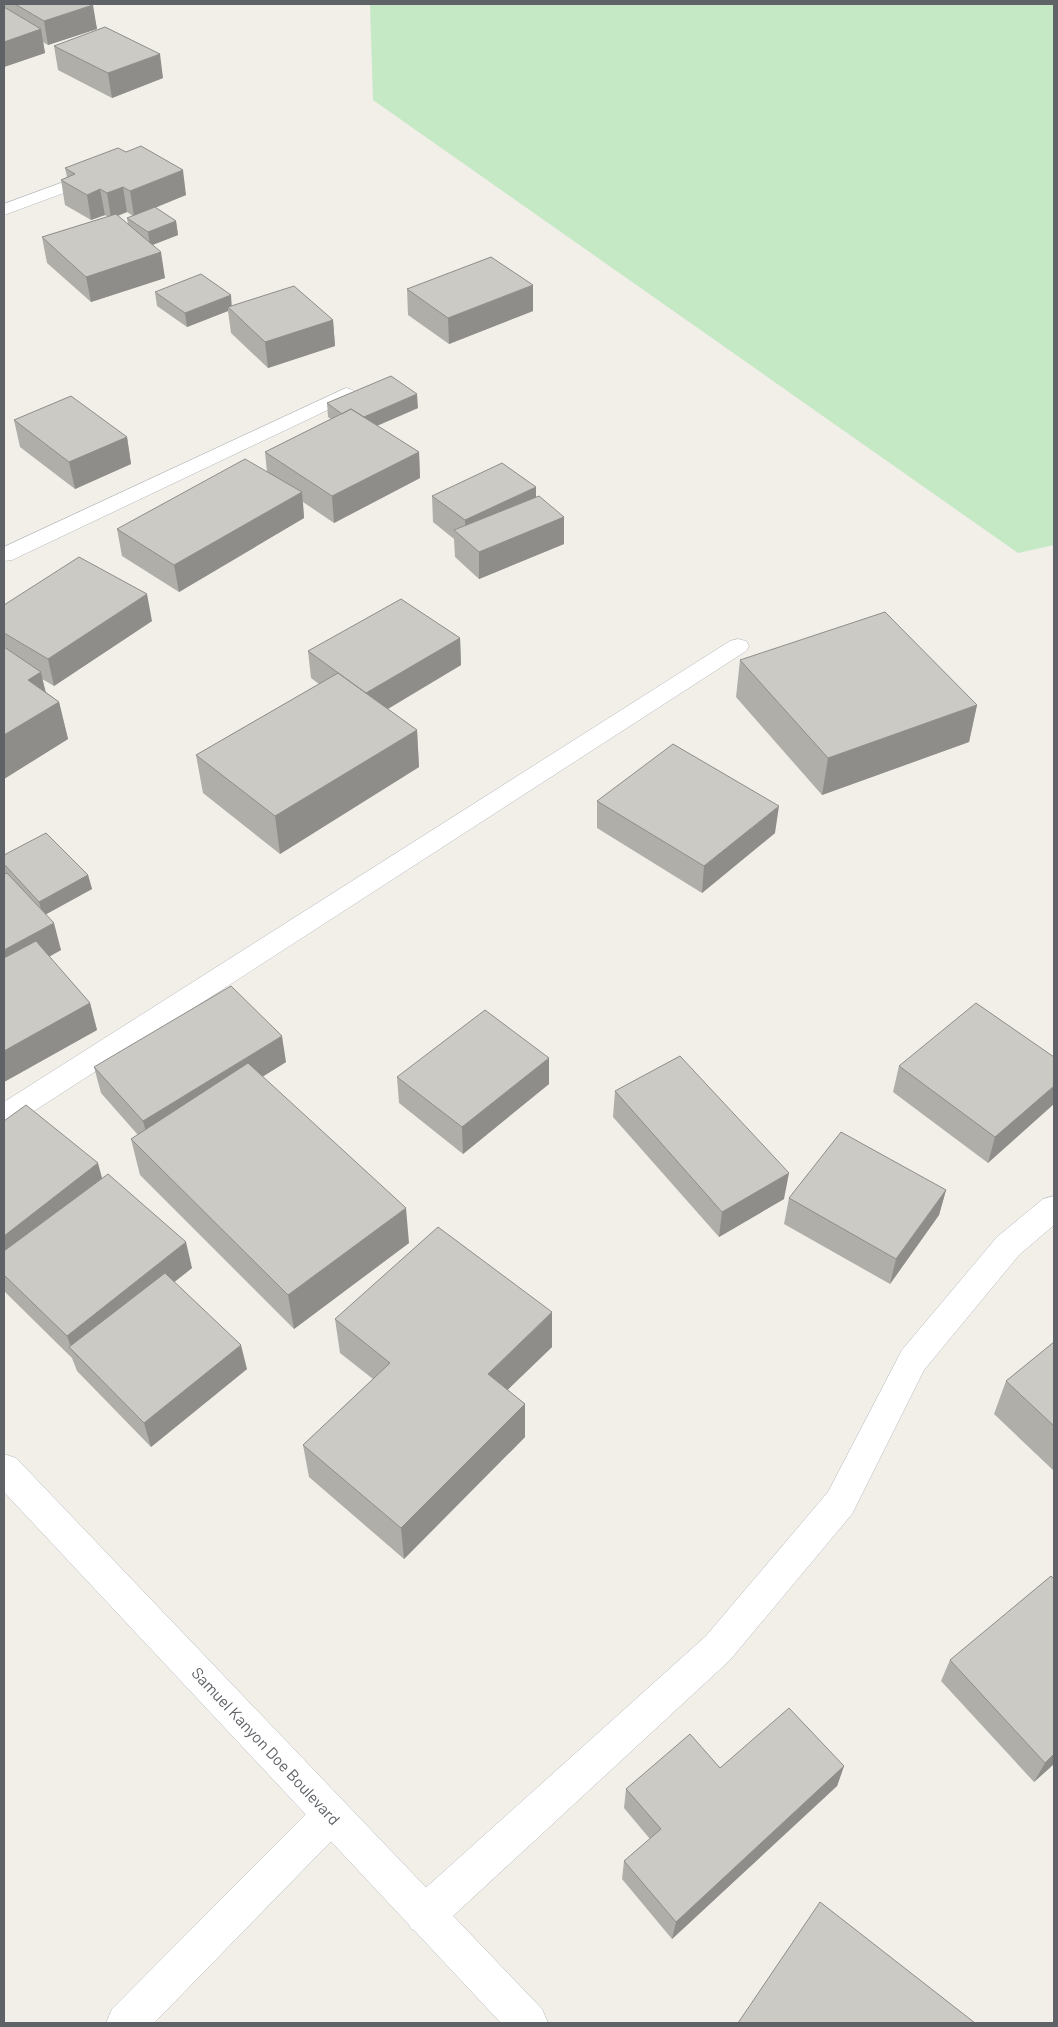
<svg xmlns="http://www.w3.org/2000/svg" width="1058" height="2027" font-family="Barlow,sans-serif">
<style>
.green{fill:#c5e8c5}
.lines{fill:none;stroke-linecap:round;stroke-linejoin:round}
.minor-casing{stroke:#b5b8bc;stroke-width:1}
.tertiary-casing{stroke:#b5b8bc;stroke-width:1}
.minor{fill:#fff;fill-rule:evenodd}
.tertiary{fill:#fff;fill-rule:evenodd}
.wall{fill:#afaea9;fill-rule:evenodd}
.shaded-wall{fill:#8f8d8a}
.building{fill:#cccac5;stroke:#8f8d8a}
.labels{text-anchor:middle;stroke-width:4.5;stroke-linejoin:round;paint-order:stroke}
.near-street-label{font-size:16px;fill:#5f6368;stroke:#fff}
</style>
<rect width="100%" height="100%" fill="#f1efe8"/>
<!-- green -->
<path class="green" d="M 370,4 L 1054,4 L 1054,545 L 1018,553 L 373,100 Z"/>
<g class="lines">
<defs>
<path id="minor" d="M 96,170 L 102,171 L 105,175 L 102,179 L 4,215 L 4,204 Z
M 346,388 L 353,390 L 356,394 L 353,398 L 12,560 L 4,561 L 4,547 Z
M 738,639 L 746,641 L 749,646 L 746,651 L 14,1124 L 4,1127 L 4,1102 L 730,641 Z
M 1054,1196 L 1054,1225 L 1019,1255 L 924,1370 L 852,1514 L 730,1660 L 439,1929 L 425,1934 L 411,1929 L 406,1915 L 411,1901 L 706,1636 L 828,1492 L 902,1350 L 997,1237 L 1043,1199 Z
M 331,1796 L 344,1802 L 350,1815 L 344,1828 L 154,2023 L 106,2023 L 112,2009 L 318,1802 Z"/>
<path id="tertiary" d="M 4,1454 L 16,1458 L 542,2009 L 548,2023 L 501,2023 L 4,1492 Z"/>
</defs>
<!-- minor casing -->
<use href="#minor" class="minor-casing"/>
<!-- tertiary casing -->
<use href="#tertiary" class="tertiary-casing"/>
<!-- minor -->
<use href="#minor" class="minor"/>
<!-- tertiary -->
<use href="#tertiary" class="tertiary"/>
</g>
<!-- wall -->
<path class="wall" d="M 4,4 L 91,4 L 97,29 L 48,45 L 43,42 L 45,53 L 4,67 Z
M 54,46 L 163,78 L 112,98 L 58,70 Z
M 65,168 L 186,195 L 155,208 L 176,221 L 178,235 L 152,245 L 165,278 L 91,302 L 47,263 L 42,237 L 108,217 L 105,215 L 91,220 L 65,205 L 61,180 L 67,177 ZM 127,212 L 133,216 L 127,218 L 128,225 L 118,216 Z
M 407,289 L 533,311 L 449,344 L 408,315 Z
M 155,292 L 232,306 L 333,320 L 335,346 L 268,368 L 231,333 L 228,311 L 187,327 L 157,306 Z
M 327,403 L 418,408 L 377,426 L 419,452 L 420,478 L 334,523 L 303,502 L 304,518 L 179,592 L 122,556 L 117,529 L 267,472 L 265,452 L 331,419 L 328,417 Z
M 14,420 L 127,437 L 131,464 L 75,489 L 20,447 Z
M 432,496 L 536,497 L 564,517 L 564,544 L 479,579 L 455,557 L 454,539 L 433,522 Z
M 4,605 L 152,621 L 54,686 L 42,679 L 46,692 L 59,702 L 68,739 L 4,779 Z
M 460,638 L 461,665 L 388,709 L 417,730 L 419,767 L 280,854 L 203,793 L 196,755 L 319,684 L 311,678 L 308,651 Z
M 740,660 L 977,705 L 969,742 L 822,795 L 736,697 Z
M 597,801 L 775,833 L 702,893 L 597,828 Z
M 4,855 L 88,875 L 92,889 L 46,914 L 61,950 L 49,957 L 90,1003 L 97,1030 L 4,1082 Z
M 1054,1057 L 988,1163 L 893,1092 L 899,1066 Z
M 549,1058 L 549,1084 L 463,1154 L 399,1103 L 397,1077 Z
M 286,1062 L 262,1077 L 409,1243 L 294,1329 L 140,1175 L 131,1139 L 138,1135 L 101,1093 L 94,1067 Z
M 615,1091 L 784,1199 L 719,1237 L 613,1117 Z
M 4,1121 L 102,1178 L 192,1268 L 174,1282 L 247,1369 L 151,1447 L 77,1371 L 72,1358 L 4,1291 Z
M 946,1190 L 939,1215 L 890,1284 L 784,1224 L 789,1198 Z
M 335,1319 L 552,1347 L 507,1390 L 525,1404 L 525,1437 L 404,1559 L 309,1477 L 303,1445 L 373,1379 L 340,1353 Z
M 1054,1342 L 1054,1471 L 994,1414 L 1006,1381 Z
M 950,1660 L 1054,1764 L 1034,1782 L 941,1681 Z
M 844,1766 L 837,1786 L 672,1939 L 622,1879 L 624,1861 L 650,1839 L 624,1808 L 626,1789 L 720,1768 Z"/>
<!-- shaded-wall -->
<path class="shaded-wall" d="M 93,5 L 97,29 L 48,45 L 44,21 Z
M 41,29 L 45,53 L 4,67 L 4,42 Z
M 160,54 L 163,78 L 112,98 L 108,73 Z
M 183,170 L 186,195 L 134,216 L 130,191 Z
M 123,187 L 127,212 L 111,218 L 107,193 Z
M 100,189 L 105,215 L 91,220 L 87,195 Z
M 176,221 L 178,235 L 150,246 L 148,232 Z
M 161,252 L 165,278 L 91,302 L 86,277 Z
M 533,285 L 533,311 L 449,344 L 448,318 Z
M 231,295 L 232,309 L 228,307 L 228,311 L 187,327 L 185,313 Z
M 333,320 L 335,346 L 268,368 L 265,342 Z
M 417,394 L 418,408 L 353,436 L 352,422 Z
M 127,437 L 131,464 L 75,489 L 69,462 Z
M 419,452 L 420,478 L 334,523 L 332,496 Z
M 536,487 L 536,514 L 466,541 L 465,520 Z
M 302,492 L 304,518 L 179,592 L 174,565 Z
M 564,517 L 564,544 L 479,579 L 479,552 Z
M 147,594 L 152,621 L 54,686 L 48,659 Z
M 460,638 L 461,665 L 369,720 L 366,693 Z
M 41,672 L 49,708 L 59,702 L 68,739 L 4,779 L 4,735 L 28,680 Z
M 977,705 L 969,742 L 822,795 L 828,758 Z
M 417,730 L 419,767 L 280,854 L 275,816 Z
M 779,806 L 775,833 L 702,893 L 704,866 Z
M 88,875 L 92,889 L 43,916 L 39,902 Z
M 54,923 L 61,950 L 4,981 L 4,950 Z
M 90,1003 L 97,1030 L 4,1082 L 4,1051 Z
M 282,1036 L 286,1062 L 150,1147 L 143,1121 Z
M 549,1058 L 549,1084 L 463,1154 L 462,1127 Z
M 1054,1086 L 1054,1104 L 988,1163 L 995,1137 Z
M 98,1163 L 105,1189 L 4,1268 L 4,1236 Z
M 789,1173 L 784,1199 L 719,1237 L 722,1212 Z
M 946,1190 L 939,1215 L 890,1284 L 896,1259 Z
M 406,1208 L 409,1243 L 294,1329 L 288,1295 Z
M 186,1242 L 192,1268 L 79,1358 L 72,1350 L 67,1336 Z
M 552,1312 L 552,1347 L 489,1408 L 488,1374 Z
M 241,1345 L 247,1369 L 151,1447 L 144,1423 Z
M 525,1404 L 525,1437 L 404,1559 L 401,1528 Z
M 1054,1754 L 1054,1764 L 1034,1782 L 1045,1763 Z
M 844,1766 L 837,1786 L 672,1939 L 676,1922 Z"/>
<!-- building -->
<path class="building" d="M 15,4 L 91,4 L 93,5 L 44,21 Z
M 4,7 L 41,29 L 4,42 Z
M 105,27 L 160,54 L 108,73 L 54,46 Z
M 141,146 L 183,170 L 130,191 L 123,187 L 107,193 L 100,189 L 87,195 L 61,180 L 75,174 L 65,168 L 118,148 L 126,152 Z
M 155,207 L 176,221 L 148,232 L 127,218 Z
M 116,214 L 161,252 L 86,277 L 42,237 Z
M 491,257 L 533,285 L 448,318 L 407,289 Z
M 201,274 L 231,295 L 185,313 L 155,292 Z
M 294,286 L 333,320 L 265,342 L 228,307 Z
M 391,376 L 417,394 L 364,417 L 351,409 L 342,414 L 327,403 Z
M 71,396 L 127,437 L 69,462 L 14,420 Z
M 351,409 L 419,452 L 332,496 L 265,452 Z
M 245,459 L 302,492 L 174,565 L 117,529 Z
M 502,463 L 536,487 L 465,520 L 432,496 Z
M 539,496 L 564,517 L 479,552 L 454,530 Z
M 79,557 L 147,594 L 48,659 L 4,633 L 4,605 Z
M 401,599 L 460,638 L 366,693 L 308,651 Z
M 885,612 L 977,705 L 828,758 L 740,660 Z
M 4,647 L 41,672 L 28,680 L 59,702 L 4,735 Z
M 338,673 L 417,730 L 275,816 L 196,755 Z
M 673,744 L 779,806 L 704,866 L 597,801 Z
M 46,833 L 88,875 L 39,902 L 4,864 L 4,855 Z
M 7,873 L 54,923 L 4,950 L 4,874 Z
M 36,941 L 90,1003 L 4,1051 L 4,958 Z
M 231,986 L 282,1036 L 143,1121 L 94,1067 Z
M 976,1003 L 1054,1057 L 1054,1086 L 995,1137 L 899,1066 Z
M 485,1010 L 549,1058 L 462,1127 L 397,1077 Z
M 680,1056 L 789,1173 L 722,1212 L 615,1091 Z
M 248,1063 L 406,1208 L 288,1295 L 131,1139 Z
M 26,1105 L 98,1163 L 4,1236 L 4,1121 Z
M 841,1132 L 946,1190 L 896,1259 L 789,1198 Z
M 108,1174 L 186,1242 L 67,1336 L 4,1275 L 4,1251 Z
M 438,1227 L 552,1312 L 488,1374 L 525,1404 L 401,1528 L 303,1445 L 390,1363 L 335,1319 Z
M 165,1273 L 241,1345 L 144,1423 L 69,1347 Z
M 1054,1342 L 1054,1426 L 1006,1381 Z
M 1051,1576 L 1054,1579 L 1054,1754 L 1045,1763 L 950,1660 Z
M 789,1708 L 844,1766 L 676,1922 L 624,1861 L 661,1829 L 626,1789 L 690,1734 L 720,1768 Z
M 820,1902 L 975,2023 L 738,2023 Z"/>
<g class="labels">
<!-- near-street labels -->
<g class="near-street-label">
<text transform="translate(266 1746) rotate(47)" y="6">Samuel Kanyon Doe Boulevard</text>
</g>
</g>
<!-- border -->
<rect width="1058" height="2027" fill="none" stroke="#5f6368" stroke-width="10"/>
</svg>
